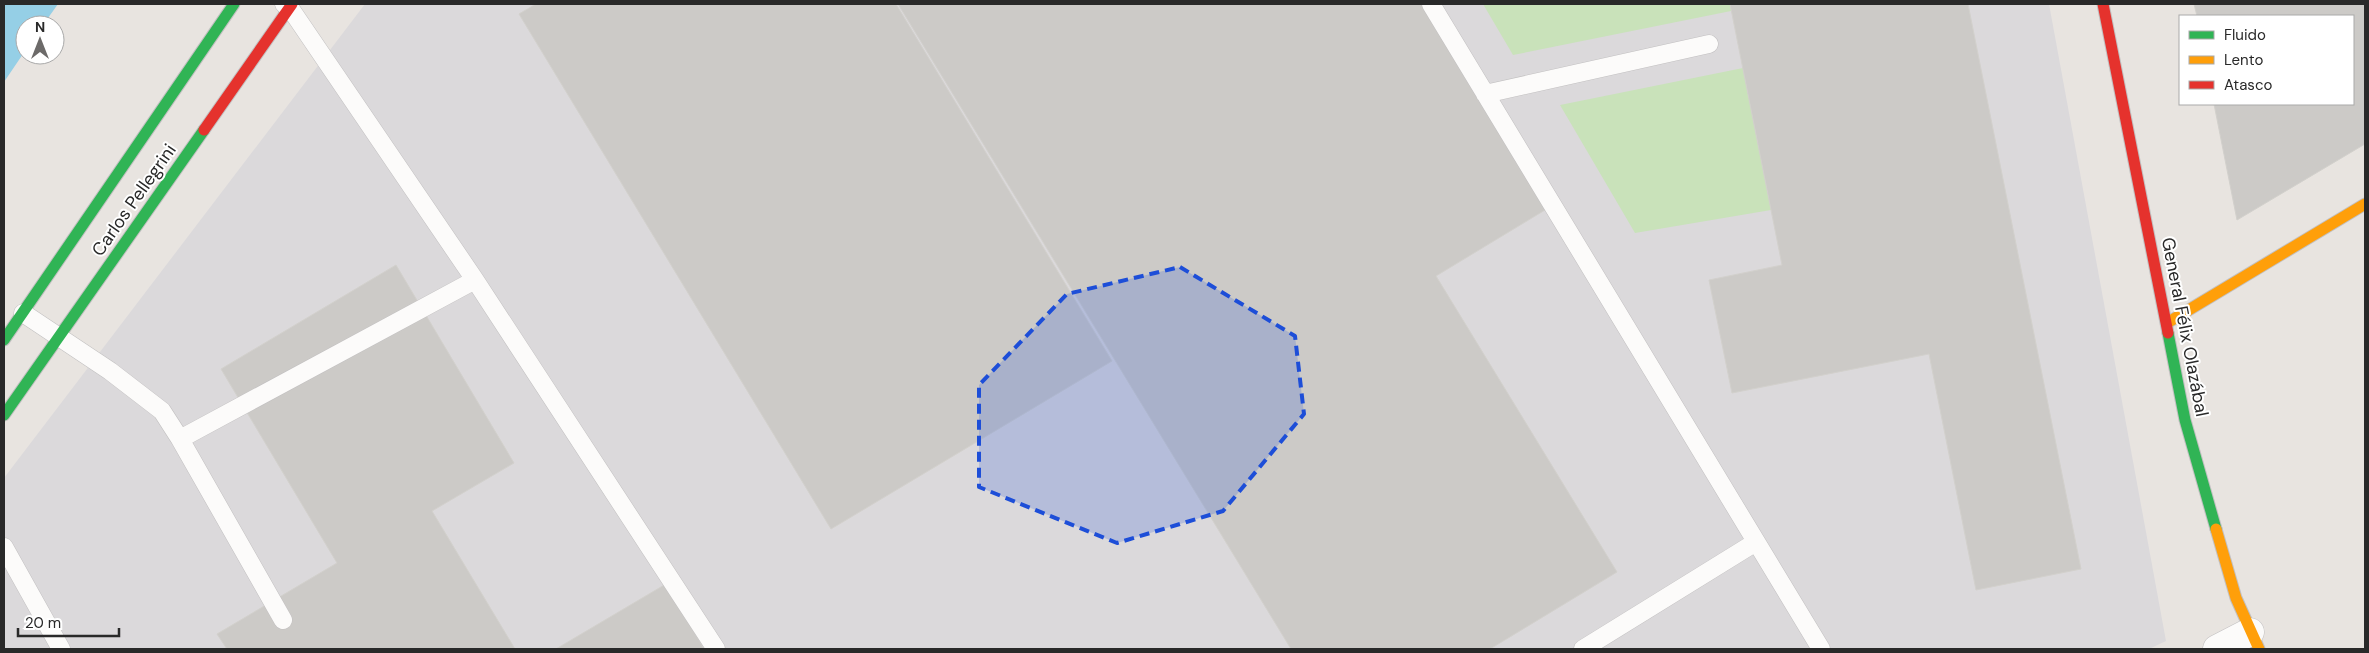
<svg xmlns="http://www.w3.org/2000/svg" width="2369" height="653" font-family="'DM Sans',sans-serif">
<style>
.industrial{fill:#dbd9db}
.green{fill:#c9e2ba}
.water{fill:#95cfe6}
.building{fill:#cccac7;stroke:#d2d0cc}
.lines{fill:none;stroke-linecap:round;stroke-linejoin:round}
.lane-casing{stroke:#c2c0c1;stroke-width:19}
.street-casing{stroke:#c2c0c1;stroke-width:29}
.fast-casing{stroke:#c2c0c1;stroke-width:13}
.slow-casing{stroke:#c2c0c1;stroke-width:13}
.jam-casing{stroke:#c2c0c1;stroke-width:13}
.lane{stroke:#fcfbfa;stroke-width:18}
.street{stroke:#fcfbfa;stroke-width:28}
.fast{stroke:#30b455;stroke-width:11}
.slow{stroke:#ff9f0a;stroke-width:11}
.jam{stroke:#e5322d;stroke-width:11}
.marked{fill:#1d4ed8;fill-opacity:0.2;stroke:#1d4ed8;stroke-width:4;stroke-dasharray:10 6;stroke-linejoin:round}
.labels{text-anchor:middle;stroke-width:4;stroke-linejoin:round;paint-order:stroke}
.street-label{font-size:18px;fill:#292929;stroke:#fff}
</style>
<rect width="100%" height="100%" fill="#e8e4e0"/>
<!-- industrial -->
<path class="industrial" d="M 365,4 L 2049,4 L 2166,641 L 2149,649 L 4,649 L 4,478 Z"/>
<!-- green -->
<path class="green" d="M 1483,4 L 1730,4 L 1731,11 L 1513,55 Z
M 1743,68 L 1771,210 L 1635,233 L 1560,105 Z"/>
<!-- water -->
<path class="water" d="M 4,4 L 58,4 L 43,25 L 25,25 L 25,51 L 4,82 Z"/>
<!-- building -->
<path class="building" d="M 536,4 L 896,4 L 1112,361 L 831,529 L 519,14 Z
M 898,4 L 1426,4 L 1550,207 L 1436,276 L 1617,572 L 1490,649 L 1291,649 Z
M 1730,4 L 1968,4 L 2081,569 L 1976,590 L 1929,354 L 1732,393 L 1709,280 L 1782,265 Z
M 2194,4 L 2365,4 L 2365,144 L 2237,220 L 2214,104 L 2353,104 L 2353,16 L 2197,16 Z
M 396,265 L 514,463 L 432,511 L 515,649 L 227,649 L 217,634 L 337,563 L 221,369 Z
M 666,584 L 704,649 L 556,649 Z"/>
<g class="lines">
<defs>
<path id="lane" d="M 284,4 L 290,8 L 475,280 L 716,649
M 1431,4 L 1821,649
M 1485,94 L 1709,44
M 23,313 L 110,371 L 162,411 L 180,439
M 4,547 L 61,649
M 283,620 L 180,439 L 475,280
M 1583,649 L 1756,542"/>
<path id="street" d="M 2217,649 L 2250,632"/>
<path id="fast" d="M 2168,333 L 2185,420 L 2216,529
M 4,340 L 234,4
M 4,415 L 204,130"/>
<path id="slow" d="M 2167,323 L 2365,204
M 2216,529 L 2236,598 L 2259,649"/>
<path id="jam" d="M 2103,4 L 2168,333
M 204,130 L 292,4"/>
</defs>
<!-- lane casing -->
<use href="#lane" class="lane-casing"/>
<!-- street casing -->
<use href="#street" class="street-casing"/>
<!-- fast casing -->
<use href="#fast" class="fast-casing"/>
<!-- slow casing -->
<use href="#slow" class="slow-casing"/>
<!-- jam casing -->
<use href="#jam" class="jam-casing"/>
<!-- lane -->
<use href="#lane" class="lane"/>
<!-- street -->
<use href="#street" class="street"/>
<!-- fast -->
<use href="#fast" class="fast"/>
<!-- slow -->
<use href="#slow" class="slow"/>
<!-- jam -->
<use href="#jam" class="jam"/>
</g>
<!-- marked area -->
<path class="marked" d="M 1180,267 L 1295,336 L 1304,414 L 1223,511 L 1117,543 L 979,487 L 979,385 L 1067,294 Z"/>
<g class="labels">
<!-- street labels -->
<g class="street-label">
<text transform="translate(134 200) rotate(-55)" y="6">Carlos Pellegrini</text>
<text transform="translate(2185 327) rotate(79)" y="6">General Félix Olazábal</text>
</g>
</g>
<!-- border -->
<rect width="2369" height="653" fill="none" stroke="#292929" stroke-width="10"/>
<!-- legend -->
<rect x="2179" y="15" width="175" height="90" fill="#ffffff" stroke="#a9a9a9"/>
<rect x="2189" y="31" width="25" height="8" fill="#30b455" stroke="#a9a9a9"/>
<text x="2224" y="40" font-size="15" fill="#292929">Fluido</text>
<rect x="2189" y="56" width="25" height="8" fill="#ff9f0a" stroke="#a9a9a9"/>
<text x="2224" y="65" font-size="15" fill="#292929">Lento</text>
<rect x="2189" y="81" width="25" height="8" fill="#e5322d" stroke="#a9a9a9"/>
<text x="2224" y="90" font-size="15" fill="#292929">Atasco</text>
<!-- north arrow -->
<g transform="translate(40 40)"><circle r="24" fill="#ffffff" stroke="#a9a9a9"/>
<path d="M0-4L9 19L0 12L-9 19Z" fill="#6c6a69"/>
<text y="-8" font-size="14" font-weight="bold" text-anchor="middle" fill="#292929">N</text>
</g>
<!-- scale -->
<path d="M18 628v8h101v-8" fill="none" stroke="#292929" stroke-width="2.5"/>
<text x="25" y="628" font-size="15" fill="#292929" stroke="#ffffff" stroke-width="4" paint-order="stroke">20 m</text>
</svg>
